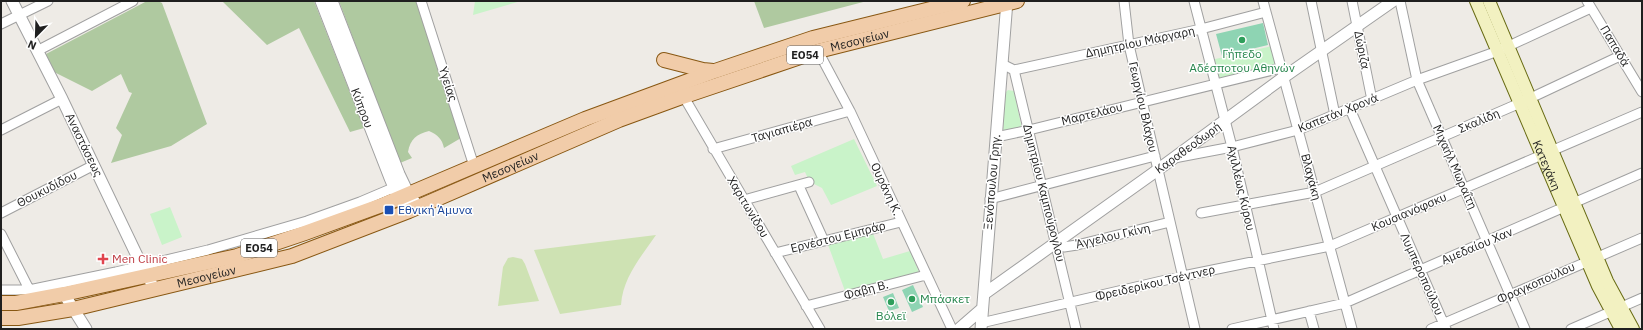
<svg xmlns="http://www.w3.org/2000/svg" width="1643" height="330" font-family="'IBM Plex Sans',sans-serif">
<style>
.grass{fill:#cee2b3}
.forest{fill:#afc9a0}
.park{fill:#c9f3c9}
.pitch{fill:#8ed4b3}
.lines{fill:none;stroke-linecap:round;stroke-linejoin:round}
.minor-casing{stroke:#a0a0a0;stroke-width:11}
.tertiary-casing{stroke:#a0a0a0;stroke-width:13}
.secondary-casing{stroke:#676a12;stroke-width:14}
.primary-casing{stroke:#885712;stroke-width:16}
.minor{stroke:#fff;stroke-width:9}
.tertiary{stroke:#fff;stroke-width:11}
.secondary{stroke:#f2f1c1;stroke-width:12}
.primary{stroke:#f1cca9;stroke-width:14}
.leisure-dot{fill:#2e9e5b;stroke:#fff;stroke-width:1.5}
.transit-dot{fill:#1a4fb4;stroke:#fff;stroke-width:1.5}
.health-dot{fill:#e0444e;stroke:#fff;stroke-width:1.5}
.labels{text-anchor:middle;stroke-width:3;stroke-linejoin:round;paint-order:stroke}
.shield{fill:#fff;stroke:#626262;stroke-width:1}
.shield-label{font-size:11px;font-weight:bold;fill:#1f1f1f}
.street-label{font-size:12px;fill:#1f1f1f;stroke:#fff}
.leisure-label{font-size:12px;fill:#27864d;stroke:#fff}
.transit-label{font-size:12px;fill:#164399;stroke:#fff;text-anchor:start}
.health-label{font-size:12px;fill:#be3a42;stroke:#fff;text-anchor:start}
</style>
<rect width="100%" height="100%" fill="#eeebe6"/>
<!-- grass -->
<path class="grass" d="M 656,235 C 641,257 623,277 621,305 L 560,314 L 534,250 Z
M 513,257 L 522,259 L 525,264 L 539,301 L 498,306 L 503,267 L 508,258 Z"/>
<!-- forest -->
<path class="forest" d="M 147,1 L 158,1 L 162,3 L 207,124 L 171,146 L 111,163 L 122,135 L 116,128 L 132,93 L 129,92 L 121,74 L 92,91 L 50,70 L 46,54 Z
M 222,1 L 314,1 L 364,128 L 350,132 L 299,28 L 267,45 Z
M 339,1 L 416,1 L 461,138 L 444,148 C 442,139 438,135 429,131 C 417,134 410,139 408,152 L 412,158 L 400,163 Z
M 754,1 L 867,1 L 764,28 Z"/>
<!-- park -->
<path class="park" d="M 475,1 L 521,1 L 473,15 Z
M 1272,46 L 1277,65 L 1216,79 L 1211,60 Z
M 1008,90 L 1014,91 L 1022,129 L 1003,132 L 1005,93 Z
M 854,139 L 877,186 L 831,205 L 822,188 L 814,184 L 811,185 L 805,172 L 795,175 L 791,166 Z
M 170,207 L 182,237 L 162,245 L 150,214 Z
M 872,231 L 883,259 L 910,251 L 919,272 L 845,291 L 827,242 Z"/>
<!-- pitch -->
<path class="pitch" d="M 1263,23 L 1268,45 L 1222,56 L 1216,34 Z
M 913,285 L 923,307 L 912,312 L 902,290 Z
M 893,293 L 899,308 L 889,311 L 883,297 Z"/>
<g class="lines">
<defs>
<path id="minor" d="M 421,1 L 474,166
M 1124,1 L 1129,45 L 1195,329
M 1194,1 L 1232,147 L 1274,329
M 1263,1 L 1352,329
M 1311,1 L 1335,115
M 1352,1 L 1372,100
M 1400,1 L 1417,80 L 1525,329
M 1587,1 L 1642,92
M 1,24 L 48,1
M 37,51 L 133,1
M 818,51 L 850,111 L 952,329
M 1002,64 L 1014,70 L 1076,329
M 1014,70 L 1201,29 L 1266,12
M 681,92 L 820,329
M 1350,109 L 1446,329
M 1,130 L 62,99
M 996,137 L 1029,130 L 1281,68
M 713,149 L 850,111
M 1174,158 L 1232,147 L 1298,130 L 1417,80 L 1498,51 L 1591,8
M 799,186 L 824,241
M 990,199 L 1155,156
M 744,200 L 809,182
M 1,213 L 94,165
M 1201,213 L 1315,192 L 1520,103 L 1620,56
M 1,234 L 31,293
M 1056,243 L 1064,247 L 1077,245 L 1170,222
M 775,253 L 901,222
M 1,290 L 29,290 L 116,272 L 208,250 L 307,221 L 360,202 L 400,185
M 806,306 L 926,275
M 1309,311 L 1314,329
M 981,323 L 1183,276 L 1330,246 L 1642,112
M 1232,329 L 1345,303 L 1642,173
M 1431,329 L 1642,238
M 1571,329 L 1642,298"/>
<path id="tertiary" d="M 12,1 L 62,99 L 140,262 L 155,290
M 321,1 L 390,178 L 399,199 L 409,211
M 332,1 L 399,174 L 409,195 L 419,207
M 64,294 L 86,329
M 984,294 L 1152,174 L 1284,77 L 1393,1
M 959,329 L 982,309
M 981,329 L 1007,1"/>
<g id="secondary">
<path id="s1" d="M 1476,1 L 1598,286 L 1621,329"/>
<path d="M 1489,1 L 1607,281 L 1633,329"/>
</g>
<g id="primary">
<path d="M 664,60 L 703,70 L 713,71"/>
<path d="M 1,303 L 16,303 L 64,294 L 237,256 L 305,233 L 385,204 L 585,119 L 715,71 L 813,38 L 963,1"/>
<path id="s2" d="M 1,318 L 18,318 L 73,309 L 292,256 L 409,211 L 619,120 L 682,97 L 818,51 L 1017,1"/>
</g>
</defs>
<!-- minor casing -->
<use href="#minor" class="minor-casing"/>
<!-- tertiary casing -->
<use href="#tertiary" class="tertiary-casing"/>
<!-- secondary casing -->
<use href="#secondary" class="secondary-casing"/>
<!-- primary casing -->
<use href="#primary" class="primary-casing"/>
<!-- minor -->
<use href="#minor" class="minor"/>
<!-- tertiary -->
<use href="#tertiary" class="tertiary"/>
<!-- secondary -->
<use href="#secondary" class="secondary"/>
<!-- primary -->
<use href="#primary" class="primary"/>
</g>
<!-- markers -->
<g class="leisure-dot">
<circle cx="1242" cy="40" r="4"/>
<circle cx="912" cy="299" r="4"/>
<circle cx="891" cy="302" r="4"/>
</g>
<rect class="transit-dot" x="384" y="205" width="10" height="10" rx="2"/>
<path class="health-dot" d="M101 253h4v4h4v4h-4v4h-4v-4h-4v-4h4z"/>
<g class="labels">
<!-- shield labels -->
<g class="shield">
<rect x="787" y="46" width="36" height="18" rx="3"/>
<rect x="241" y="239" width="36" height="18" rx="3"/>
</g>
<g class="shield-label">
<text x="805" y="59">ΕΟ54</text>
<text x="259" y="252">ΕΟ54</text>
</g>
<!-- street labels -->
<g class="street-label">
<text dy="4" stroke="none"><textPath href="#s2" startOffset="906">Μεσογείων</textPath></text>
<text transform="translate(1140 42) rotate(-12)" y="4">Δημητρίου Μάργαρη</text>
<text transform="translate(1615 46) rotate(59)" y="4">Παπαδά</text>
<text transform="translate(1362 50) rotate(79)" y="4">Δώριζα</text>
<text transform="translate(448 84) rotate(72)" y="4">Υγείας</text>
<text transform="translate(1143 107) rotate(77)" y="4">Γεωργίου Βλάχου</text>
<text transform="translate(362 108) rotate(69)" y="4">Κύπρου</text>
<text transform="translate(1338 113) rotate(-22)" y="4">Καπετάν Χρονά</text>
<text transform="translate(1092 114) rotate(-14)" y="4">Μαρτελάου</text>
<text transform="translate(1479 121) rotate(-23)" y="4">Σκαλίδη</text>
<text transform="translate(782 130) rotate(-16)" y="4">Ταγιαπιέρα</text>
<text transform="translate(84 145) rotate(64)" y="4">Αναστάσεως</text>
<text transform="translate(1188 148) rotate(-36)" y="4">Καραθεοδωρή</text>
<text dy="4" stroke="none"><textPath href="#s1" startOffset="179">Κατεχάκη</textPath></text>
<text dy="4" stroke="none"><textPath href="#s2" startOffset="534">Μεσογείων</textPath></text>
<text transform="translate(1455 167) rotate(66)" y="4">Μιχαήλ Μωραΐτη</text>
<text transform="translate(1311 177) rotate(75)" y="4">Βλαχάκη</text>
<text transform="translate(992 182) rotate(-85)" y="4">Ξενόπουλου Γρηγ.</text>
<text transform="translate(1241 188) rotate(77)" y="4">Αχιλλέως Κύρου</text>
<text transform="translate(47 189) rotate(-27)" y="4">Θουκυδίδου</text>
<text transform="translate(886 189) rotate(65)" y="4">Ουράνη Κ.</text>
<text transform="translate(1044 193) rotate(76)" y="4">Δημητρίου Καμπούρογλου</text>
<text transform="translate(748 207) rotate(59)" y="4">Χαριτωνίδου</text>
<text transform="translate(1409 212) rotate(-23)" y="4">Κουσιανόφσκυ</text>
<text transform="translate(1113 236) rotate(-13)" y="4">Άγγελου Γκίνη</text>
<text transform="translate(838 237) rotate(-14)" y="4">Ερνέστου Εμπράρ</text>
<text transform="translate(1477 246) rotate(-23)" y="4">Αμεδαίου Χαν</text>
<text transform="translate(1422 274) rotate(66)" y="4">Λυμπεροπούλου</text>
<text dy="4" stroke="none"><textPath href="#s2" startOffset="210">Μεσογείων</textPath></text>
<text transform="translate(1155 283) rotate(-13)" y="4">Φρειδερίκου Τσέντνερ</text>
<text transform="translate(1536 283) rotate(-24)" y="4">Φραγκοπούλου</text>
<text transform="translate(866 290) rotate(-15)" y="4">Φαβη Β.</text>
</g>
<!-- leisure labels -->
<g class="leisure-label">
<text x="1242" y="58">Γήπεδο<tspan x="1242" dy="14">Αδέσποτου Αθηνών</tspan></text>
<text x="920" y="303" text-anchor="start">Μπάσκετ</text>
<text x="891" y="320">Βόλεϊ</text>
</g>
<!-- transit labels -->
<g class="transit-label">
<text x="398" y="214">Εθνική Άμυνα</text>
</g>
<!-- health labels -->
<g class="health-label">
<text x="112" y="263">Men Clinic</text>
</g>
</g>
<!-- border -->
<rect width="1643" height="330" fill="none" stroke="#1f1f1f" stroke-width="4"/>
<!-- north arrow -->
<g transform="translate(36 36) rotate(203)" stroke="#ffffff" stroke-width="3" paint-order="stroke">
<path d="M0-3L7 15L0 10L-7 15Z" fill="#1f1f1f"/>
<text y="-6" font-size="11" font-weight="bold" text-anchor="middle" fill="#1f1f1f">N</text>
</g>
</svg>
